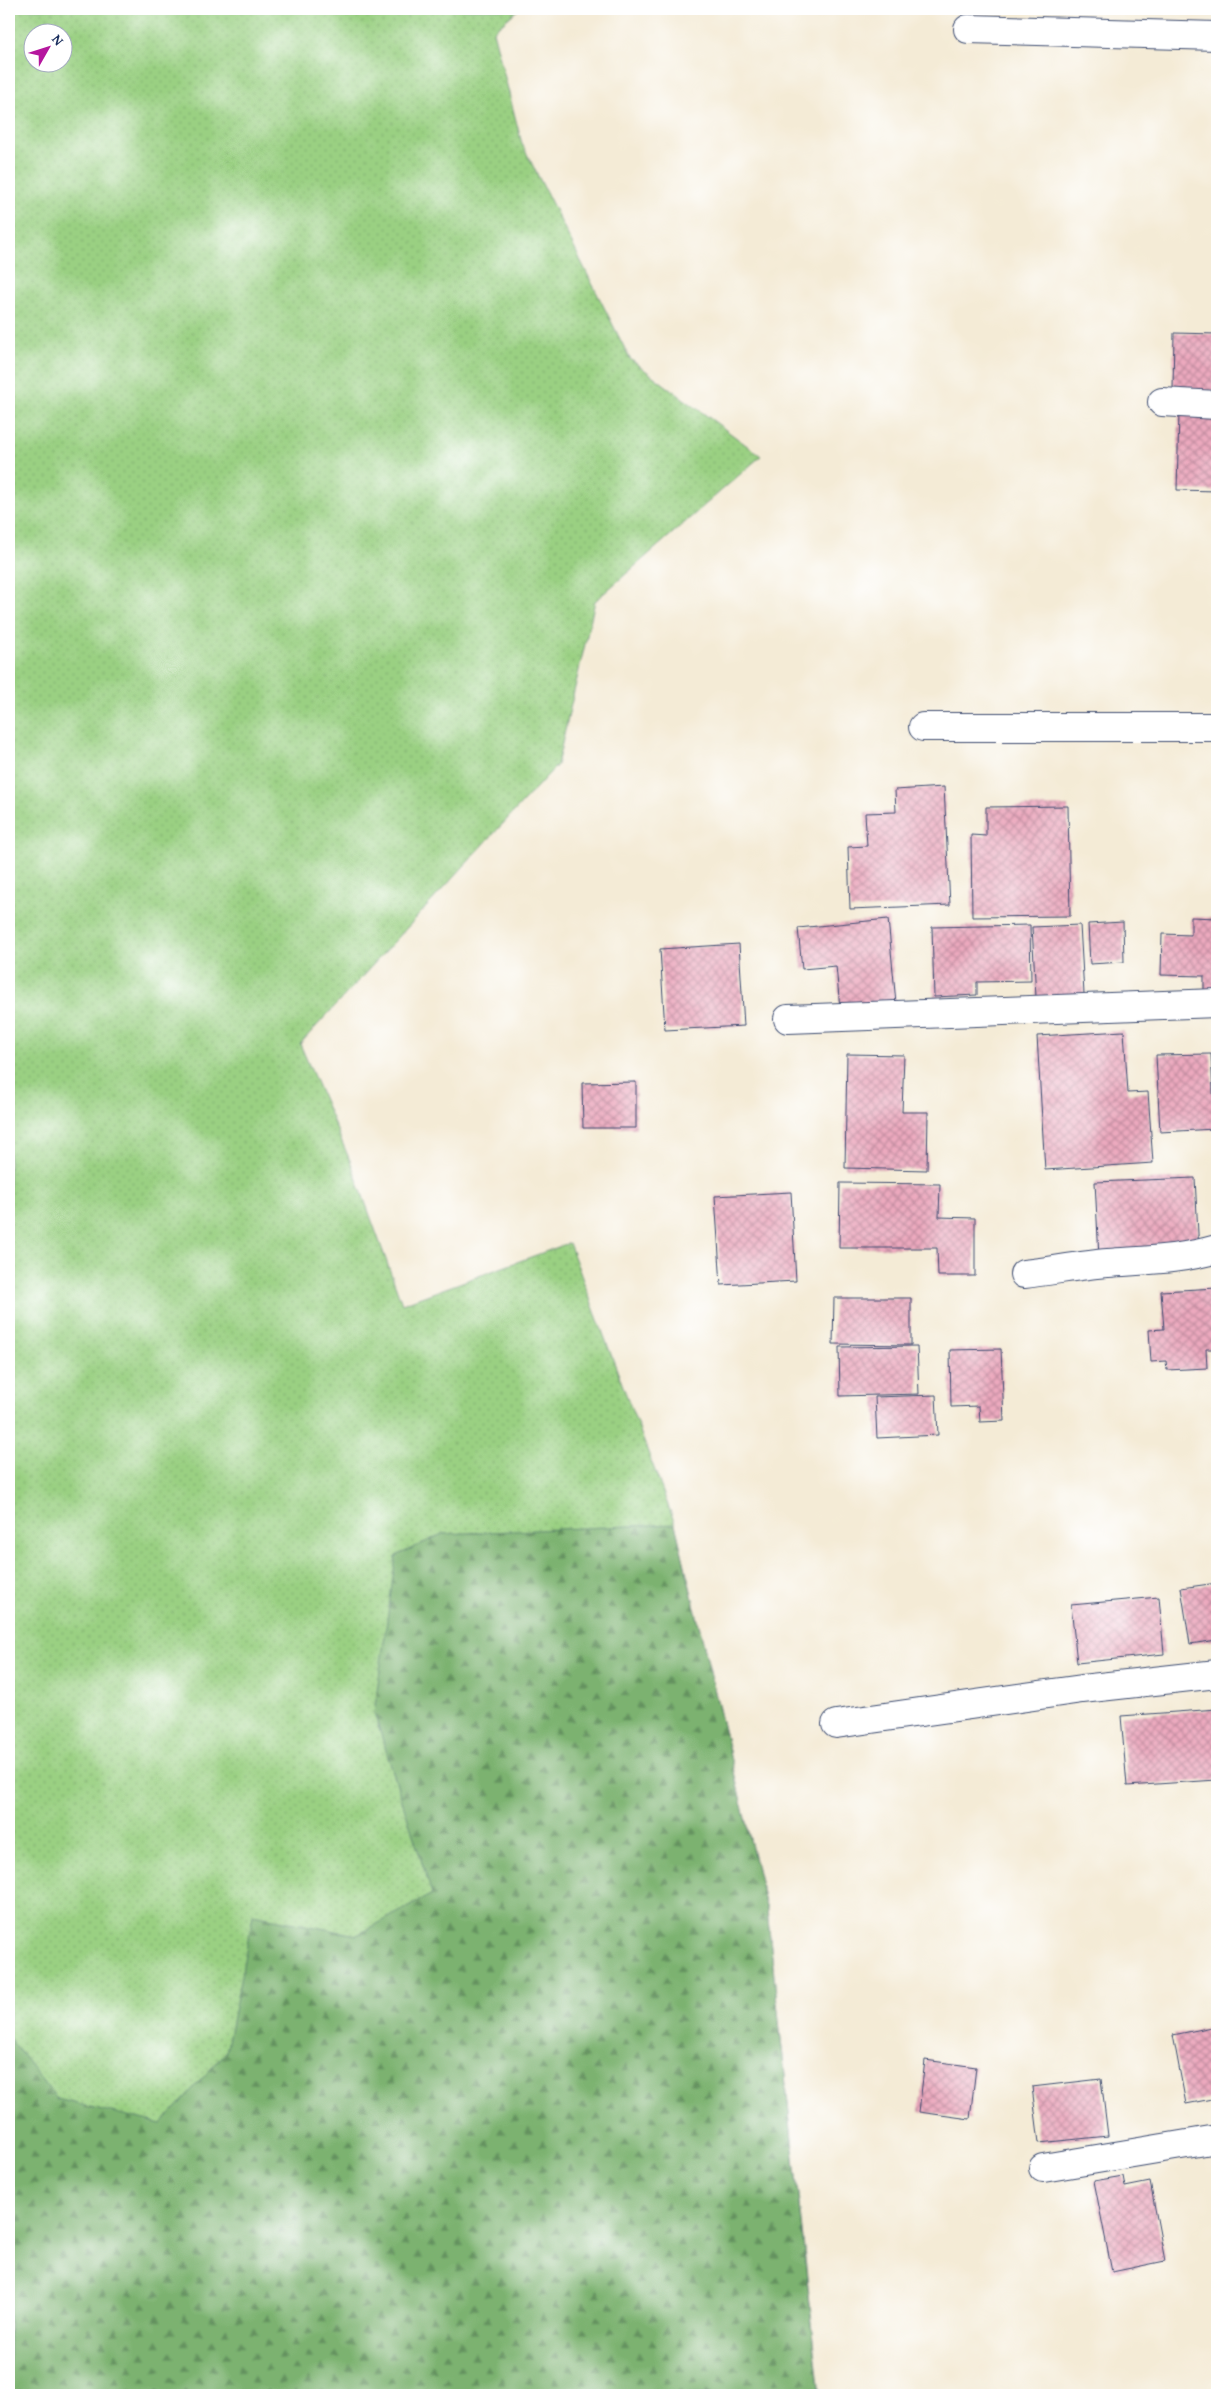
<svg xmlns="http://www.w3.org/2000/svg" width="1226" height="2404" font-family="'Gentium Book Plus',serif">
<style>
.grass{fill:url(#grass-dots);stroke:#5a8070;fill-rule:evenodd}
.forest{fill:url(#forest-firs);stroke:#4b7067}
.building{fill:url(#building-cross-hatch)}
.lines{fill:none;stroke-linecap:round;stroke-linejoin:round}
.street-casing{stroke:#3c4b70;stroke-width:30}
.street{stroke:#fff;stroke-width:28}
</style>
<defs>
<pattern id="grass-dots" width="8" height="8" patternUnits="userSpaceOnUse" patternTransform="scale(1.25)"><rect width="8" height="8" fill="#9ad082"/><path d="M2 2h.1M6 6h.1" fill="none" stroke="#84b373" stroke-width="1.8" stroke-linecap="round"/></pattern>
<pattern id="forest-firs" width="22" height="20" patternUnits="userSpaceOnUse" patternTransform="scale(1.25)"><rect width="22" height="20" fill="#7bb270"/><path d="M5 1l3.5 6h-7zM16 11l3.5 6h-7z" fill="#64915f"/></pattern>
<pattern id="building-cross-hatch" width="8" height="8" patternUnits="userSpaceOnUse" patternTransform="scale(1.25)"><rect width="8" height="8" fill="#eca9be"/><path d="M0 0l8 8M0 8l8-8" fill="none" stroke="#be8a9e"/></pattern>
</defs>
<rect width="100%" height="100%" fill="#fff"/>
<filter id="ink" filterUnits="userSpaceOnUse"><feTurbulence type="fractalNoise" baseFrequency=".02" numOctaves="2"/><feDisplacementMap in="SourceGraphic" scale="10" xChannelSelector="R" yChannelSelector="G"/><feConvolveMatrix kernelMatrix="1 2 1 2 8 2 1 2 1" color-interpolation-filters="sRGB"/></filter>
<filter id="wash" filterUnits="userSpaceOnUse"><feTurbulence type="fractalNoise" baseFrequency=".0096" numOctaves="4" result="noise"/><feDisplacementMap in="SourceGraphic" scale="20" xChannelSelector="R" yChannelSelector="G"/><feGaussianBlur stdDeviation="1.12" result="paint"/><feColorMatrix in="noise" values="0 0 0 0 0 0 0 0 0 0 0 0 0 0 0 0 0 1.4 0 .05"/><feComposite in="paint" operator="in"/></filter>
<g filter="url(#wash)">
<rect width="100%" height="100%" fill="#f4ebd6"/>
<!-- grass -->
<path class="grass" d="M 9,9 L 519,9 L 493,31 L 522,144 L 630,359 L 761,456 L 595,601 L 557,765 L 300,1044 L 351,1163 L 402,1304 L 569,1243 L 675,1524 L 767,1911 L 820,2395 L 9,2395 ZM 32,32 L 62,32 L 62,62 L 32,62 Z"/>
<!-- forest -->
<path class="forest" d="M 675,1524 L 767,1911 L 819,2389 L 809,2395 L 9,2395 L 9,2038 L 57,2099 L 161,2124 L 226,2052 L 253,1915 L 357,1935 L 432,1894 L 374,1713 L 396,1556 L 442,1534 Z"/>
<g id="blocks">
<!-- building -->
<path class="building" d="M 1174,333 L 1217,334 L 1217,391 L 1173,390 Z
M 1179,413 L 1217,415 L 1217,491 L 1177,490 Z
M 944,787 L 950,905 L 850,909 L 848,847 L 867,846 L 865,813 L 896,812 L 895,790 Z
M 1068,806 L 1070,916 L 972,917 L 971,835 L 986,836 L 986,807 Z
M 1191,917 L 1217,918 L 1217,996 L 1204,995 L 1204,976 L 1161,975 L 1162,934 L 1191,935 Z
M 888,919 L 896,1003 L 840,1008 L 836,966 L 802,969 L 798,928 Z
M 1123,922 L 1124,962 L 1090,964 L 1088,924 Z
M 1030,925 L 1031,981 L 977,982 L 977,995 L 934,997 L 932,927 Z
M 1080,925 L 1084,994 L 1036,997 L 1032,927 Z
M 739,944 L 744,1026 L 665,1030 L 660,949 Z
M 1124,1031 L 1128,1093 L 1148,1092 L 1153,1163 L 1045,1170 L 1037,1036 Z
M 847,1054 L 904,1055 L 902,1112 L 928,1112 L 927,1170 L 845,1168 Z
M 1211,1054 L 1215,1129 L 1160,1132 L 1156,1055 Z
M 636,1082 L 636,1128 L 583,1128 L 582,1083 Z
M 1195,1178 L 1199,1252 L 1099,1257 L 1095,1182 Z
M 840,1183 L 940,1184 L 939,1217 L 975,1218 L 975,1276 L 938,1276 L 937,1248 L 839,1248 Z
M 791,1192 L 796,1281 L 721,1285 L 715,1196 Z
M 1217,1288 L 1217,1349 L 1206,1349 L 1207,1368 L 1167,1370 L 1166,1361 L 1151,1362 L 1149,1330 L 1164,1329 L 1161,1291 Z
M 834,1298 L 911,1298 L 911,1345 L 833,1344 Z
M 917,1346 L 919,1394 L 840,1396 L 839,1347 Z
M 1001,1349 L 1004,1421 L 980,1422 L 979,1406 L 951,1407 L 950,1350 Z
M 936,1395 L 938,1435 L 877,1438 L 875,1397 Z
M 1217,1583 L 1217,1640 L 1190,1644 L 1181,1588 Z
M 1159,1597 L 1164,1654 L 1077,1663 L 1071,1605 Z
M 1217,1709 L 1217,1780 L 1127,1786 L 1121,1716 Z
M 1217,2026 L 1217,2098 L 1186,2104 L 1173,2035 Z
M 925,2060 L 976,2067 L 970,2119 L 919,2112 Z
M 1101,2079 L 1108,2136 L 1039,2143 L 1032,2087 Z
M 1123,2176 L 1125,2187 L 1150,2182 L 1165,2261 L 1112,2272 L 1094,2181 Z"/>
</g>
</g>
<g filter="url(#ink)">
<use href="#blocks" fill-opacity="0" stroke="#3c4b70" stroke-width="1"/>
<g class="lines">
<defs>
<path id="street" d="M 968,29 L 1217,36
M 1162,402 L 1217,405
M 923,727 L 1217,727
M 788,1019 L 1217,1003
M 1024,1274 C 1052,1271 1080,1265 1108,1263 C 1147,1260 1179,1260 1217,1249
M 836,1724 L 1082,1689 L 1217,1674
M 1043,2168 L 1217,2139"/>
</defs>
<!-- street casing -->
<use href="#street" class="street-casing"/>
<!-- street -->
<use href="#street" class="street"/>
</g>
</g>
<!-- margin -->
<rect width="1226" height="2404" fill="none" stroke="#fff" stroke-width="30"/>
<!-- north arrow -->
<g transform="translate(48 48) rotate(51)"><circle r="24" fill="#ffffff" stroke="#a4acbf"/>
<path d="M0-4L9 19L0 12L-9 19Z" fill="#b5179e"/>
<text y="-8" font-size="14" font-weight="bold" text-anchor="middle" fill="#1b2f5e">N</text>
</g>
</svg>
